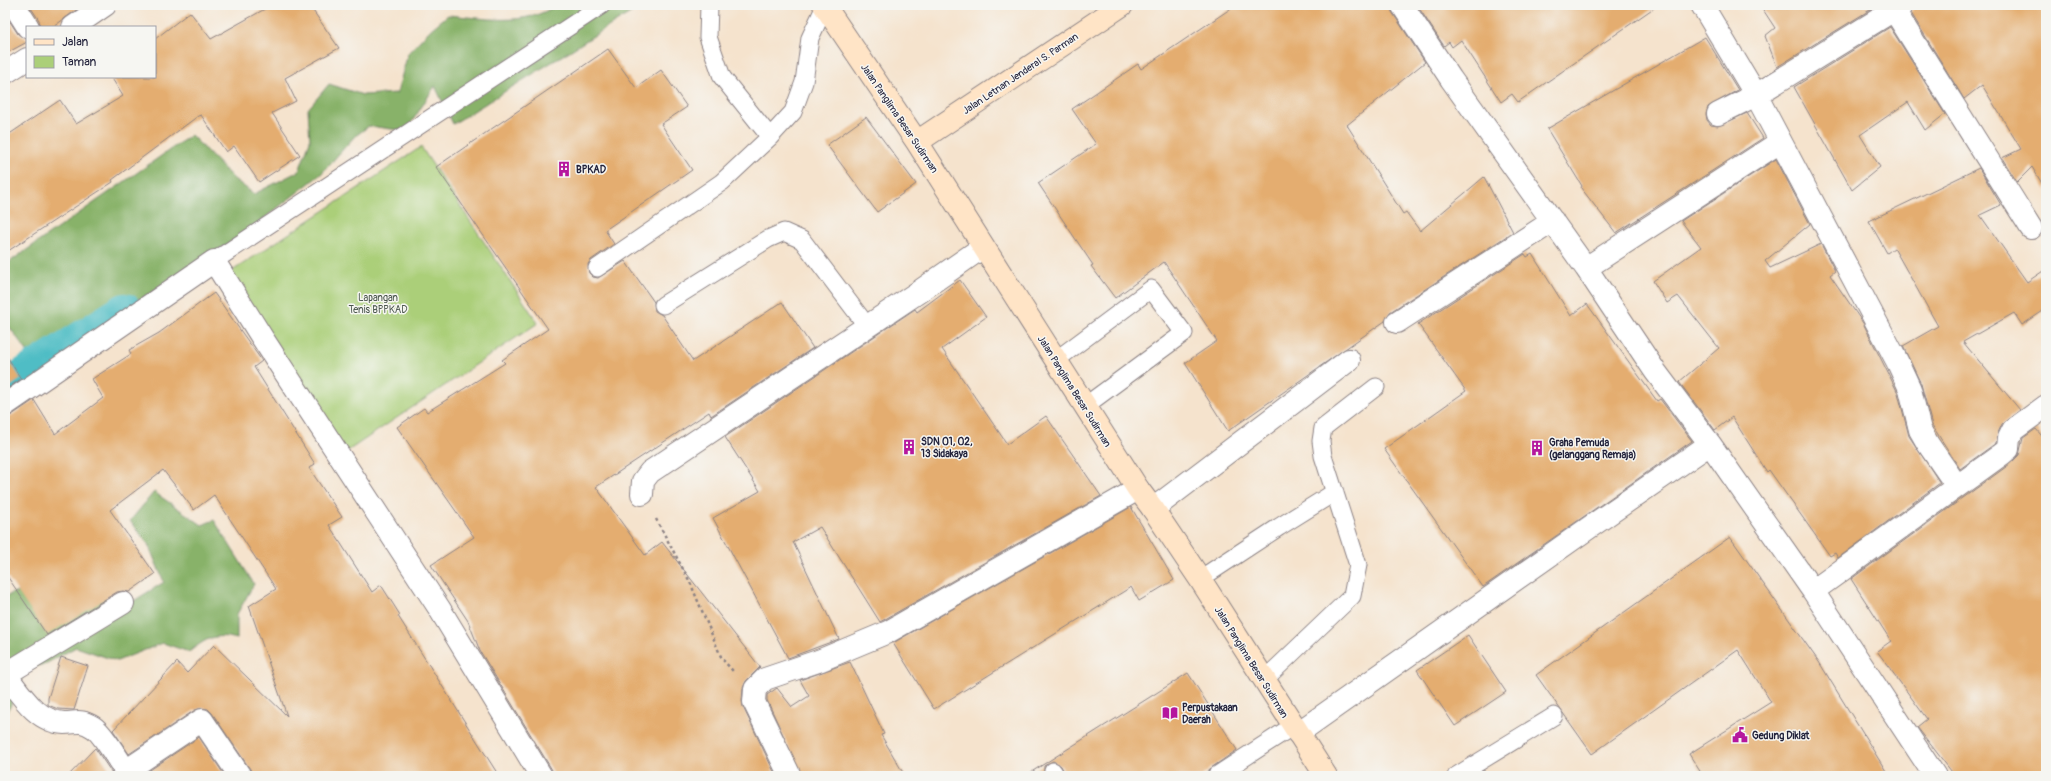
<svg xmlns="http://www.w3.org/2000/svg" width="2051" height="781" font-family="Pangolin,sans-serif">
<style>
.green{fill:#abcf79;stroke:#66785a}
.forest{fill:#88b269;stroke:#556a52}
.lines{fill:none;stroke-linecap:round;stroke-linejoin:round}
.canal{stroke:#4fbdc5;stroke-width:36}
.building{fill:#e4ad70}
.service-casing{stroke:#8c8284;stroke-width:19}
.minor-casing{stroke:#8c8284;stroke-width:24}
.secondary-casing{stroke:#8c8284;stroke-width:24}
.path{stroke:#8c8284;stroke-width:2.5;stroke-dasharray:3 3;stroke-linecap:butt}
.service{stroke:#fff;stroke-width:17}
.minor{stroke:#fff;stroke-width:22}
.secondary{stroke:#ffe4c6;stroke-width:22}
.labels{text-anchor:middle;stroke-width:3;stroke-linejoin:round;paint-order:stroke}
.street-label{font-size:10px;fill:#22223b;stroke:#f6f6f2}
.poi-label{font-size:10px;font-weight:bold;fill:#22223b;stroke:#f6f6f2;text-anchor:start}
.park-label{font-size:10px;fill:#4b564e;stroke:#f6f6f2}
</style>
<rect width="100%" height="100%" fill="#f6f6f2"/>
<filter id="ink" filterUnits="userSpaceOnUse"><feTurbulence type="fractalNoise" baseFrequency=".025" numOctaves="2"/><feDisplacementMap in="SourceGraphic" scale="8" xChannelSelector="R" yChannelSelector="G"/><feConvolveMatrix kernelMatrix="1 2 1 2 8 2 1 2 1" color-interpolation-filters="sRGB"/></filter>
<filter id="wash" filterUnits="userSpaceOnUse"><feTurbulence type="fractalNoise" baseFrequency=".012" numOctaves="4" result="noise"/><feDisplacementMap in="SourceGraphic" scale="16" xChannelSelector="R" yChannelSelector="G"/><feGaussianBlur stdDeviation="0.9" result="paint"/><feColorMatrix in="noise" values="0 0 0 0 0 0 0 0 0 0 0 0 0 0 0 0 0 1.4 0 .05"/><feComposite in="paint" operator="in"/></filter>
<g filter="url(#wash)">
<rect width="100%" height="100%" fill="#f5e3cd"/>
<!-- green -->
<path class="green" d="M 421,147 L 538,323 L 346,452 L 229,273 Z"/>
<!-- forest -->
<path class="forest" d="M 556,5 L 643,5 L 453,124 L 435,86 L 406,131 L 369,126 L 354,137 L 321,174 L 248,231 L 75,342 L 40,369 L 5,321 L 5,265 L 191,135 L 234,179 L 254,194 L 299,171 L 310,141 L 308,109 L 329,84 L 363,95 L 397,93 L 408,53 L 431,29 L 448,15 C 483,18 526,27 556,5 Z
M 154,492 L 202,525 L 214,520 L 254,584 L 237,614 L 237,639 C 215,633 207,638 189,652 L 163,643 L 117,661 L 76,647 L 47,663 L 26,670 L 5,718 L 5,598 L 12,593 L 94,580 L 116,612 L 164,582 L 148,544 L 130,521 Z"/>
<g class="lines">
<!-- canal -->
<path class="canal" d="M 5,388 L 125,311"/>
</g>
<g id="blocks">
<!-- building -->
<path class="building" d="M 29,5 L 83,5 L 53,27 L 40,27 L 39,20 Z
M 272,5 L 309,5 L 339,48 L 285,78 L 296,101 L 272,113 L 300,155 L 259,182 L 234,146 L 226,152 L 201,115 L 198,116 L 112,180 L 113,182 L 5,253 L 5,137 L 60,100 L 76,124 L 123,96 L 111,77 L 155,77 L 155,39 L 190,12 L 211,39 Z
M 1236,5 L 1390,5 L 1392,12 L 1425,62 L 1347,125 L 1403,214 L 1406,212 L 1420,231 L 1484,177 L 1513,232 L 1390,312 L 1385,321 L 1228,431 L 1185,363 L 1217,341 L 1164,262 L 1115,298 L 1091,266 L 1093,265 L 1038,183 L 1096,144 L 1072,109 L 1138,64 L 1141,69 Z
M 1417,5 L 1658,5 L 1518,102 L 1512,94 L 1501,102 L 1461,40 L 1452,47 L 1449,42 L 1444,46 Z
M 1760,5 L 1878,5 L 1777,67 L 1765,36 L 1775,28 Z
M 1914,5 L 2046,5 L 2046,190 L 2032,167 L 2017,182 L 2002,158 L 2021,149 L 1982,85 L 1964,99 L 1911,13 Z
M 5,14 L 18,34 L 27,39 L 27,42 L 5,54 Z
M 1890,27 L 1945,114 L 1925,130 L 1908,102 L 1860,135 L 1880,167 L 1852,190 L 1794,87 Z
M 1705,37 L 1738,90 L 1708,107 L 1706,114 L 1707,120 L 1711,125 L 1718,126 L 1747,113 L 1763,138 L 1616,233 L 1581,188 L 1582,186 L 1547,129 Z
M 608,49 L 636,88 L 661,70 L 687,107 L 661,124 L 692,170 L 605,230 L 614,244 L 591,260 L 588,264 L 589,273 L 593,277 L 598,278 L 625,261 L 654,302 L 655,311 L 662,315 L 693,361 L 782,302 L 813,348 L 711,416 L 709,412 L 596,487 L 645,555 L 662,542 L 760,667 L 746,681 L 743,688 L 742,701 L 743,707 L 776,776 L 553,776 L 552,770 L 480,651 L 468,621 L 431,565 L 474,537 L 397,427 L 424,408 L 427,412 L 505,363 L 502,360 L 548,329 L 436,167 Z
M 866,117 L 916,184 L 877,212 L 827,145 Z
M 1776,159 L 1810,224 L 1765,261 L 1770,268 L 1821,244 L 1835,271 L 1830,275 L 1863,323 L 1898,393 L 1909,436 L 1940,483 L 1838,558 L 1835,553 L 1830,556 L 1769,470 L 1767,472 L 1732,417 L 1715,430 L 1679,382 L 1719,348 L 1678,296 L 1667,303 L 1653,281 L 1701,247 L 1681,221 Z
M 1979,168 L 2001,205 L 1980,215 L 2027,282 L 2046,269 L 2046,309 L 2022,325 L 2014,313 L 1963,342 L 2020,410 L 2002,424 L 1998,433 L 1996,443 L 1960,469 L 1932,425 L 1921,384 L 1903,346 L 1938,326 L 1894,248 L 1887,253 L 1869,221 Z
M 1525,254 L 1527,257 L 1532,254 L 1571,316 L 1587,304 L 1657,401 L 1660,399 L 1692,441 L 1483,587 L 1384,449 L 1466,391 L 1418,324 Z
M 960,280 L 986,317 L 942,349 L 1007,444 L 1046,416 L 1101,496 L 880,622 L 820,527 L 793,542 L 839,639 L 788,658 L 713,518 L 760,491 L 725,437 L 915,309 L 917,312 Z
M 214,293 L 262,361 L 254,367 L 315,464 L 309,468 L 342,517 L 329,525 L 372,592 L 381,585 L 400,615 L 398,616 L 499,776 L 252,776 L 250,769 L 212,713 L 208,709 L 202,708 L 195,710 L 129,754 L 113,730 L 177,662 L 187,673 L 214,645 L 287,716 L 249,606 L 276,589 L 214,495 L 194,510 L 163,470 L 110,510 L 155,574 L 129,592 L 123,591 L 117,592 L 47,635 L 5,573 L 5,417 L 12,415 L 34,400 L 55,434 L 103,398 L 92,379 L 131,354 L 129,350 L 159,333 Z
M 5,353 L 21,379 L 5,390 Z
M 2036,429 L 2046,441 L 2046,776 L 1955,776 L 1917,727 L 1927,719 L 1877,651 L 1891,641 L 1851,579 L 2010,464 L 2019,455 L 2023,438 Z
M 1131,507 L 1174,580 L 1139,601 L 1131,587 L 934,709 L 893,643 Z
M 1730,537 L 1819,662 L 1889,776 L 1703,776 L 1689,754 L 1771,702 L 1738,650 L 1592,754 L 1536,675 Z
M 1468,635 L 1506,692 L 1455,726 L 1417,670 Z
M 61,657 L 88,666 L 74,710 L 58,709 L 48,705 L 48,698 Z
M 850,662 L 884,734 L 881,735 L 905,776 L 802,776 L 767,700 L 767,695 L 777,688 L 792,707 L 809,696 L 800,680 Z
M 1188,673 L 1237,750 L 1211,768 L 1202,776 L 1066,776 L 1061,766 L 1053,761 L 1044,766 L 1044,776 L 1025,776 Z
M 199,737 L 225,776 L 141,776 Z
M 95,748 L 114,776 L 68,776 Z"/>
</g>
</g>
<g filter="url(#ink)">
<use href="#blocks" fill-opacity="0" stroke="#8c8284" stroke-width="1"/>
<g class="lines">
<defs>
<path id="service" d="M 709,5 L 708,37 L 722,77 L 770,137
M 214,261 L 602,5
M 597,268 L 722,182 L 770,137 L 793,112 L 804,82 L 810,38 L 825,6
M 663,305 L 768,239 L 784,232 L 802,240 L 867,326
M 1056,360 L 1151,289 L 1184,333 L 1085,406
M 1200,579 L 1279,527 L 1335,492
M 1264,680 L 1352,596 L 1358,565 L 1323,456 L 1321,441 L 1323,428 L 1376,387
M 1053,771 L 1056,776
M 1216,776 L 1293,726
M 1456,776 L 1554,716"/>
<path id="minor" d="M 14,5 L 28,27
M 1402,5 L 1451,79 L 1586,268 L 1655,371 L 1710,444 L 1813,591 L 1935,776
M 1702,5 L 1756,95 L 1898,363 L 1910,389 L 1920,430 L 1928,444 L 1957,486
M 1894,10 L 2031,228
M 73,27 L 105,5
M 5,73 L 27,59
M 1718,114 L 1756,95 L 1902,5
M 1586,268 L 1780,142
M 1397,322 L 1553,221
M 5,405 L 214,261 L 263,339 L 439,608 L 541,776
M 642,494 L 643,481 L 650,472 L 920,291 L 983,247
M 1153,509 L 1349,360
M 1813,591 L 2002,454 L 2008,449 L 2009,438 L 2013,430 L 2046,406
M 5,674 C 20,693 36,722 64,723 C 77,723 80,719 93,727 C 102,732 122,766 129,776
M 6,674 L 123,603
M 1298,733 L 1590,527 L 1710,444
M 126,771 L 202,720 L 240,776
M 790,776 L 754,702 L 755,689 L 765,679 L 821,660 L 888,632 L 1138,489"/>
<path id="secondary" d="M 824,5 L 917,142 L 1138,489 L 1153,509 L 1200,579 L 1326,776
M 917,142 L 1122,5"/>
</defs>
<!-- service casing -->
<use href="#service" class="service-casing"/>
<!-- minor casing -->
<use href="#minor" class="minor-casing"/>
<!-- secondary casing -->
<use href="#secondary" class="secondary-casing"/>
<!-- path -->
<path class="path" d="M 656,519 L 690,582 L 722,659 L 733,671"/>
<!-- service -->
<use href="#service" class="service"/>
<!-- minor -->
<use href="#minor" class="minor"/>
<!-- secondary -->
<use href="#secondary" class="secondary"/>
</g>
</g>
<!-- icons -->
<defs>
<symbol id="building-bare" viewBox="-9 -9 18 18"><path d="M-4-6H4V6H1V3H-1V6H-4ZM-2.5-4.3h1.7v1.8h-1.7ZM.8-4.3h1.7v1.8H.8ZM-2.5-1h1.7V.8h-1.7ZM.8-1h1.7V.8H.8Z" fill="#b5179e" stroke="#f6f6f2" stroke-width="2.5" paint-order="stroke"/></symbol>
<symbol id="library-bare" viewBox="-9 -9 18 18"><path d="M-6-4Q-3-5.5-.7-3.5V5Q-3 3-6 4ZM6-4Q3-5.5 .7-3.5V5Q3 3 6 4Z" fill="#b5179e" stroke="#f6f6f2" stroke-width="2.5" paint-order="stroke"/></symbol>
<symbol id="civic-bare" viewBox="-9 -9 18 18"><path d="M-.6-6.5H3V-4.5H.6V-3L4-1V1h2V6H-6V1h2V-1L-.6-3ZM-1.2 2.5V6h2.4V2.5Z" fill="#b5179e" stroke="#f6f6f2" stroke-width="2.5" paint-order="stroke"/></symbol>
</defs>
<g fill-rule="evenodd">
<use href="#building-bare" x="553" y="158" width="22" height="22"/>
<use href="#building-bare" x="898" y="436" width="22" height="22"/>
<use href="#building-bare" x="1526" y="437" width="22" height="22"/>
<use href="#library-bare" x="1159" y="702" width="22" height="22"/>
<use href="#civic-bare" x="1729" y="724" width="22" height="22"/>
</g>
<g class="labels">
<!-- street labels -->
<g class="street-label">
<text transform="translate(1020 73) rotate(-34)" y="4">Jalan Letnan Jenderal S. Parman</text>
<text transform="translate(900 118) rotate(56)" y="4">Jalan Panglima Besar Sudirman</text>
<text transform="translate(1075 391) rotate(58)" y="4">Jalan Panglima Besar Sudirman</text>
<text transform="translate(1252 662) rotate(58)" y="4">Jalan Panglima Besar Sudirman</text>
</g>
<!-- poi labels -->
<g class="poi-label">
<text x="576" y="173">BPKAD</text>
<text x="921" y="445">SDN 01, 02,<tspan x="921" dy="12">13 Sidakaya</tspan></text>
<text x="1549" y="446">Graha Pemuda<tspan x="1549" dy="12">(gelanggang Remaja)</tspan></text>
<text x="1182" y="711">Perpustakaan<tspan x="1182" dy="12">Daerah</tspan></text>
<text x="1752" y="739">Gedung Diklat</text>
</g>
<!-- park labels -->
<g class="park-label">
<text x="378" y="301">Lapangan<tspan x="378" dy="12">Tenis BPPKAD</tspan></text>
</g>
</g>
<!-- margin -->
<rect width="2051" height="781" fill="none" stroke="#f6f6f2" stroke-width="20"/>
<!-- legend -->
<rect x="26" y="26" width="130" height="52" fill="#f6f6f2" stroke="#a1a1a9"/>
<rect x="34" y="39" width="20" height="6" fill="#ffe4c6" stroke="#a1a1a9"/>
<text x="62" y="46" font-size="12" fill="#22223b">Jalan</text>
<rect x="34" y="56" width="20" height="12" fill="#abcf79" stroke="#a1a1a9"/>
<text x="62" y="66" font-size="12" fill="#22223b">Taman</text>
</svg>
